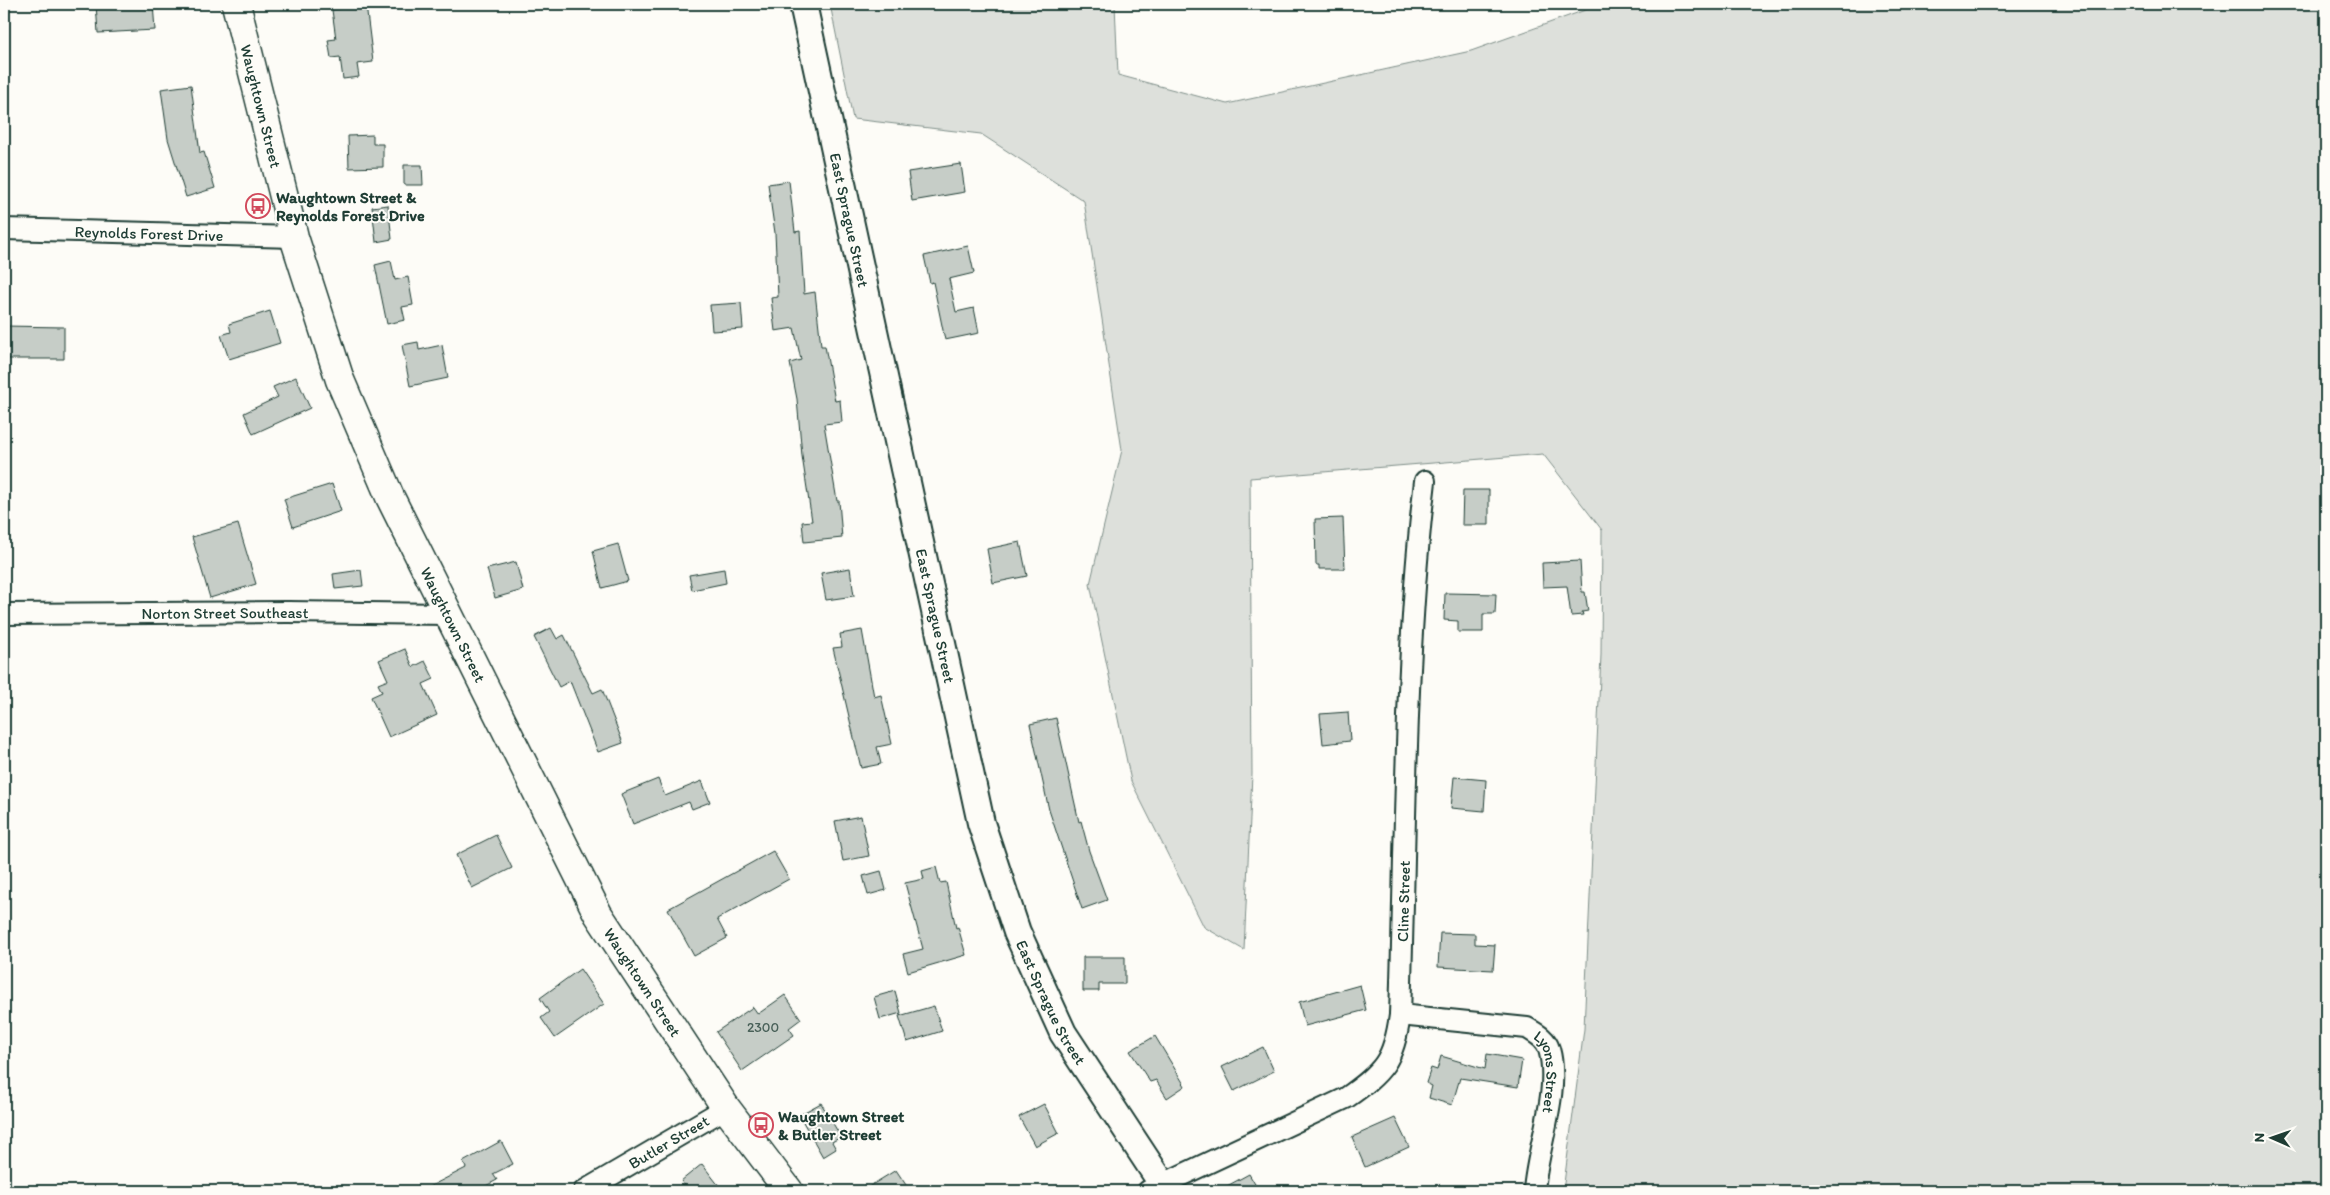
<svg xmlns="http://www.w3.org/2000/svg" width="2330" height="1195" font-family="Itim,sans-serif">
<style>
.green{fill:#dde0db;stroke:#7e8e88}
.building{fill:#c6cdc7;stroke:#1f3d34}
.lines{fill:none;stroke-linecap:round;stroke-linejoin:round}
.minor-casing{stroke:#1f3d34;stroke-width:24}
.tertiary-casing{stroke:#1f3d34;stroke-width:30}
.primary-casing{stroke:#1f3d34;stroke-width:31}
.minor{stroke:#fdfcf7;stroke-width:20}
.tertiary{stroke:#fdfcf7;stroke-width:26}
.primary{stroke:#fdfcf7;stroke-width:28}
.labels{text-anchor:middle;stroke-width:4;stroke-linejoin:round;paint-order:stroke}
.number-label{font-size:14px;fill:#496159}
.street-label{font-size:16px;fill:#1f3d34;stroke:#fdfcf7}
.poi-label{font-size:16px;font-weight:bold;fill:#1f3d34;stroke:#fdfcf7;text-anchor:start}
</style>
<rect width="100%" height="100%" fill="#fdfcf7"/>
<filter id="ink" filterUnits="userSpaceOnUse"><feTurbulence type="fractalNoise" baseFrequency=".02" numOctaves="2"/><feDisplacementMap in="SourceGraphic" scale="10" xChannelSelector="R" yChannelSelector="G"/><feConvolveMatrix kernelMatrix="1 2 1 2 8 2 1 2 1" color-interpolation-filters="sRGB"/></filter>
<g filter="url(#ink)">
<!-- green -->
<path class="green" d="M 830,4 L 1115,4 L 1118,75 L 1227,104 L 1471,51 L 1602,4 L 2326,4 L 2326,1191 L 1563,1191 L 1584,1029 L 1601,655 L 1602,530 L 1543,454 L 1250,478 L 1252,774 L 1244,950 L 1204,927 L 1131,781 L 1090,584 L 1122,450 L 1084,201 L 981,134 L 853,119 Z"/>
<!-- building -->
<path class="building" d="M 96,4 L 153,4 L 155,30 L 98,33 Z
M 366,5 L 373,62 L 357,64 L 359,77 L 343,79 L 340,57 L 331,58 L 328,40 L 336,39 L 332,10 Z
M 191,85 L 200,153 L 204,152 L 215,188 L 186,197 L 168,139 L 161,89 Z
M 373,135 L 373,144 L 383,144 L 383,167 L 349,168 L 348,136 Z
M 961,164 L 965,192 L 912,201 L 908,172 Z
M 404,165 L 422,165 L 423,185 L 404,185 Z
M 789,181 L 795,232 L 800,231 L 804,294 L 815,292 L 821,346 L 825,346 L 835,401 L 840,400 L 842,422 L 824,424 L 837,501 L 839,501 L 842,538 L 804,542 L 802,522 L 812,521 L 802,456 L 797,399 L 790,363 L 801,360 L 794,328 L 775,331 L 771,298 L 778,297 L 775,233 L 768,184 Z
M 388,205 L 392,239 L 376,242 L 372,207 Z
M 968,246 L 974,273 L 949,279 L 956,312 L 974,308 L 979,333 L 945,340 L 933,282 L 930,283 L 924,256 Z
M 391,261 L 395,280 L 408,277 L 413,305 L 402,307 L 405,320 L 387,324 L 375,265 Z
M 741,303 L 743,329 L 712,331 L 710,305 Z
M 270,311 L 280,343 L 229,359 L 221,335 L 231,332 L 229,324 Z
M 4,326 L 64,327 L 64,359 L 4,359 Z
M 418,342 L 419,350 L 442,345 L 448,378 L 410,386 L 402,345 Z
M 296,377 L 310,408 L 253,434 L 244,413 L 278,397 L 273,387 Z
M 332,484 L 341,511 L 293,527 L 284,499 Z
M 1463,490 L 1489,490 L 1489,525 L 1462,525 Z
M 1343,518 L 1345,569 L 1319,569 L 1319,565 L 1316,565 L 1315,519 Z
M 238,524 L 256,584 L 210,598 L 192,537 Z
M 1020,542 L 1027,576 L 993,583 L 987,549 Z
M 618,544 L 628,581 L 602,588 L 593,551 Z
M 1580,561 L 1582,592 L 1585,592 L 1588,611 L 1582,612 L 1583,615 L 1571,616 L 1567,586 L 1543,587 L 1542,563 Z
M 516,562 L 523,590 L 495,598 L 487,569 Z
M 850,568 L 854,596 L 826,600 L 821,573 Z
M 724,569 L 726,583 L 692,590 L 689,575 Z
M 361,570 L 363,586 L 335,589 L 333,574 Z
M 1445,593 L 1496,594 L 1495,614 L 1483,614 L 1483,632 L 1458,632 L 1458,621 L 1444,620 Z
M 551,628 L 557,639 L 564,635 L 593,693 L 602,689 L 623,743 L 598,752 L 570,681 L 559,687 L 534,637 Z
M 862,630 L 874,697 L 881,695 L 892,744 L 877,747 L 881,764 L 861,768 L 833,648 L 842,647 L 840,634 Z
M 405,649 L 413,667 L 425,661 L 434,679 L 423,684 L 437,715 L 389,737 L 371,697 L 382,692 L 378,684 L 388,680 L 379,660 Z
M 1348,712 L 1350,741 L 1323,744 L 1320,714 Z
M 1056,718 L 1079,822 L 1081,821 L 1089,851 L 1107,900 L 1082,909 L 1049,810 L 1030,724 Z
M 1454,777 L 1486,780 L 1484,811 L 1451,808 Z
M 658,779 L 665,796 L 702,781 L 710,802 L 692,809 L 689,802 L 633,824 L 621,794 Z
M 861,816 L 869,856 L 843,861 L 835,821 Z
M 496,835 L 512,868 L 472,888 L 456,855 Z
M 773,851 L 789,879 L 717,919 L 727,938 L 694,956 L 668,909 Z
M 936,867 L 940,883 L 946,882 L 956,928 L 958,927 L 966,955 L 908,972 L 903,954 L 923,949 L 905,883 L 924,879 L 922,871 Z
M 881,871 L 886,890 L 868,895 L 863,876 Z
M 1440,933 L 1475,934 L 1475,944 L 1495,945 L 1493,970 L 1438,967 Z
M 1083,957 L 1125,957 L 1125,984 L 1099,984 L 1099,991 L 1083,991 Z
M 580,969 L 604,1004 L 555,1038 L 541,1018 L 549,1012 L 540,998 Z
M 1360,985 L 1366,1010 L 1305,1026 L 1299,1002 Z
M 895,991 L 901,1013 L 880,1019 L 874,997 Z
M 785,995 L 801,1019 L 789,1028 L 794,1035 L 742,1071 L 716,1032 L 753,1007 L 758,1014 Z
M 934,1006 L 942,1031 L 907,1042 L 899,1016 Z
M 1155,1036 L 1185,1086 L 1167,1098 L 1156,1080 L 1150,1082 L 1130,1051 Z
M 1263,1047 L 1274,1071 L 1234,1091 L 1222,1067 Z
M 1487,1054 L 1522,1060 L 1518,1087 L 1460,1078 L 1452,1105 L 1429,1098 L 1432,1086 L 1426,1083 L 1431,1068 L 1437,1070 L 1441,1056 L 1485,1069 Z
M 821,1103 L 841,1137 L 832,1142 L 836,1149 L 823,1157 L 799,1115 Z
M 1044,1104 L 1059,1133 L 1035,1146 L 1019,1117 Z
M 1395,1118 L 1409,1147 L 1365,1167 L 1352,1137 Z
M 501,1141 L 513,1164 L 493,1174 L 497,1180 L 476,1191 L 421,1191 L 466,1168 L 463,1162 Z
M 702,1164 L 723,1191 L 689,1191 L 681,1181 Z
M 896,1170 L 910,1191 L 862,1191 Z
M 1249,1174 L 1259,1191 L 1218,1191 Z"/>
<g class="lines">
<defs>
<g id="minor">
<path id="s1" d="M 4,229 L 294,237"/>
<path id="s2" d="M 4,614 L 288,612 L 447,614"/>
<path id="s3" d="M 1400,1015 L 1527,1028 C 1535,1033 1546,1038 1549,1049 C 1561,1091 1537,1147 1534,1191"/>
<path id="s4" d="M 584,1191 L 726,1108"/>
<path id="s5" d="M 1148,1191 L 1346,1098 C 1383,1072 1394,1061 1400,1015 C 1406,837 1404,658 1425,481"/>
</g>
<g id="tertiary">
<path id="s6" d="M 803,4 L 981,823 L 1017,932 L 1063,1033 L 1167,1191"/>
</g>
<g id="primary">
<path id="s7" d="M 236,4 L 294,237 L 340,380 L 390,497 L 598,914 L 726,1108 L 789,1191"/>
</g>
</defs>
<!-- minor casing -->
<use href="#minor" class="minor-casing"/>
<!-- tertiary casing -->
<use href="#tertiary" class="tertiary-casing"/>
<!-- primary casing -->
<use href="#primary" class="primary-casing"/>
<!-- minor -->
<use href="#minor" class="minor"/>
<!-- tertiary -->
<use href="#tertiary" class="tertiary"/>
<!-- primary -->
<use href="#primary" class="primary"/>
</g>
</g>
<!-- icons -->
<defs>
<symbol id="bus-ring" viewBox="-11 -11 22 22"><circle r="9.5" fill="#fdfcf7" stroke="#d1495b" stroke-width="1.5"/><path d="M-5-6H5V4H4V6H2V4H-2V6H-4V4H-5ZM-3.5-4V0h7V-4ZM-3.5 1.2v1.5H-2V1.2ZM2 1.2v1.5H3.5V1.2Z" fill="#d1495b"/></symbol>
</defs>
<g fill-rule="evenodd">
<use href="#bus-ring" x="244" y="192" width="28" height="28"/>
<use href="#bus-ring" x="747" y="1111" width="28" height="28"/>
</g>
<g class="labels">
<!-- number labels -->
<g class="number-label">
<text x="763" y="1032">2300</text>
</g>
<!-- street labels -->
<g class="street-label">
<text dy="6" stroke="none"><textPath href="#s7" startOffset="105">Waughtown Street</textPath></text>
<text dy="6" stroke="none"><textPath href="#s6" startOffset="221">East Sprague Street</textPath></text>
<text dy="6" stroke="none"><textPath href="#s1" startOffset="145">Reynolds Forest Drive</textPath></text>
<text dy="6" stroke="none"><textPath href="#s2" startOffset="221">Norton Street Southeast</textPath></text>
<text dy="6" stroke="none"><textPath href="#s6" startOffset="626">East Sprague Street</textPath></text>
<text dy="6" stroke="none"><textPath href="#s7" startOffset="660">Waughtown Street</textPath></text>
<text dy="6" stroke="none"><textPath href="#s5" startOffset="436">Cline Street</textPath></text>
<text dy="6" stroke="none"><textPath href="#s7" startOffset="1065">Waughtown Street</textPath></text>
<text dy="6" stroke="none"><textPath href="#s6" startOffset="1031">East Sprague Street</textPath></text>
<text dy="6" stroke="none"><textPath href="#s3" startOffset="181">Lyons Street</textPath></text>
<text dy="6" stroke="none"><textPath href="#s4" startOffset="98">Butler Street</textPath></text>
</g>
<!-- poi labels -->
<g class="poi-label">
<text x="276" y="203">Waughtown Street &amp;<tspan x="276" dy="18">Reynolds Forest Drive</tspan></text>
<text x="778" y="1122">Waughtown Street<tspan x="778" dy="18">&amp; Butler Street</tspan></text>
</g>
</g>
<!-- margin -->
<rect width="2330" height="1195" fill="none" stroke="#fdfcf7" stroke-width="20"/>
<rect x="10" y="10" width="2310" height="1175" fill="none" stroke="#1f3d34" stroke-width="2" filter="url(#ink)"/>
<!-- north arrow -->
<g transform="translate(2272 1138) rotate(272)" stroke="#fdfcf7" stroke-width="4" paint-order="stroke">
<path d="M0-4L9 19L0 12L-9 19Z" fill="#1f3d34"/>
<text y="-8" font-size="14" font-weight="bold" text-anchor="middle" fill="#1f3d34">N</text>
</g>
</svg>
